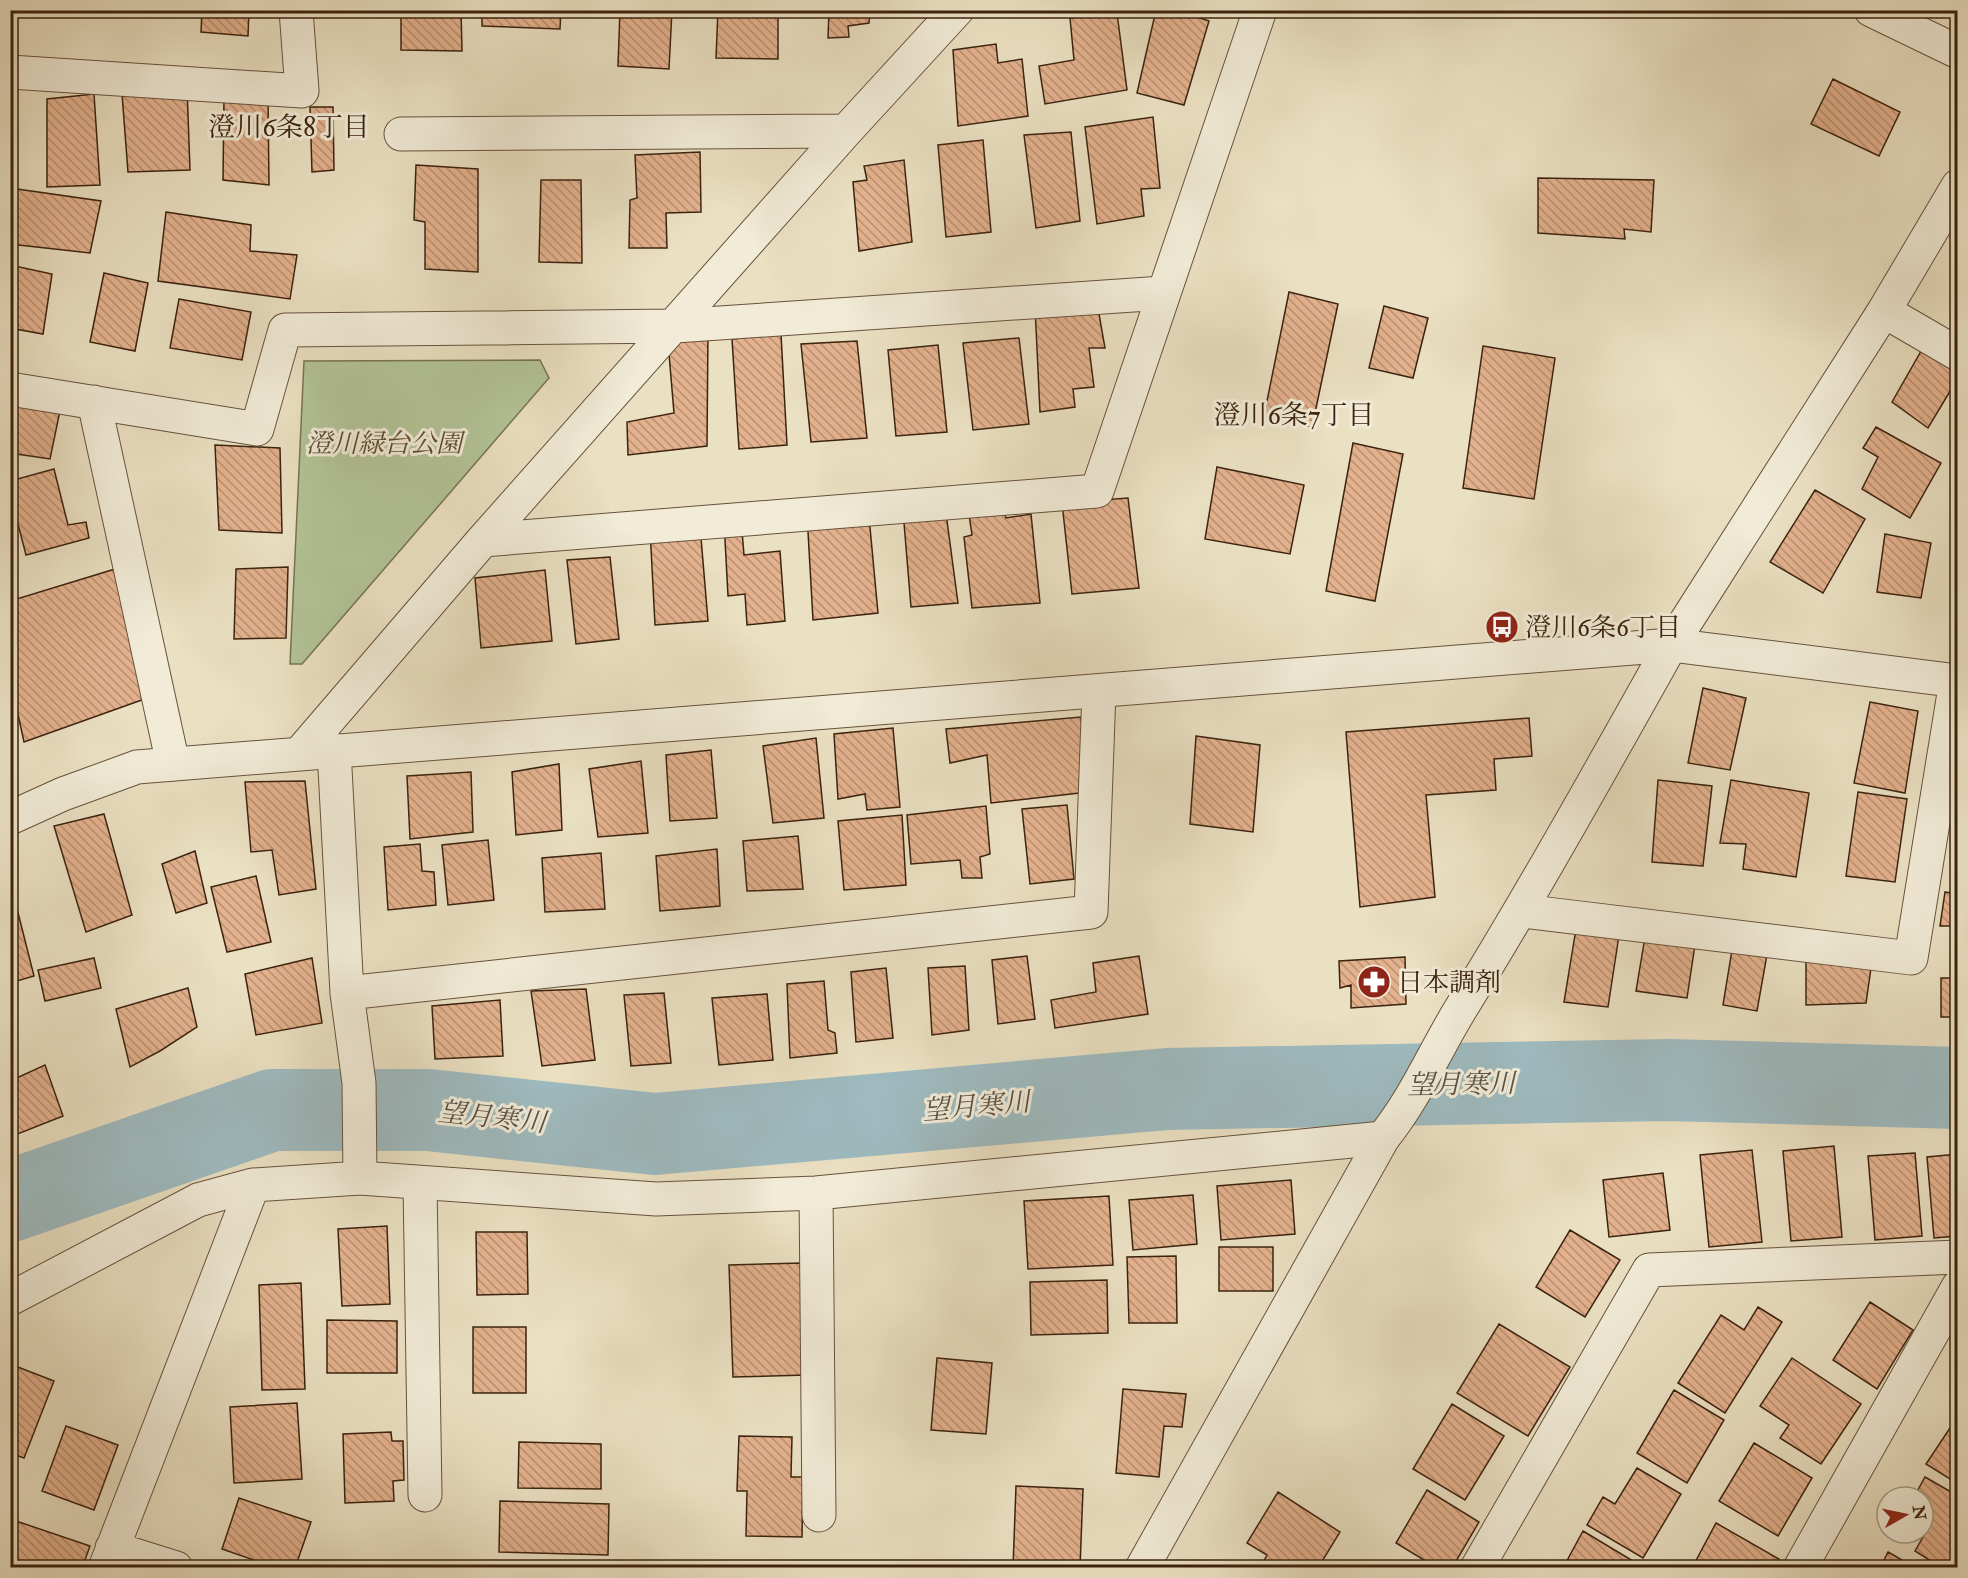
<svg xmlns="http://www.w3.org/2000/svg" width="1968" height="1578" font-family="'IM FELL Double Pica','Noto Serif JP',serif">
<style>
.park{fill:#b2c397;stroke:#767353;stroke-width:1.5}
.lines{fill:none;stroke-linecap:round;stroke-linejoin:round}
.river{stroke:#9ebabf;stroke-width:82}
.building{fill:url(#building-back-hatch);stroke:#3b230f;stroke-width:1.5}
.minor-casing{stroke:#67523c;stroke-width:35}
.tertiary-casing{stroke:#67523c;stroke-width:35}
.minor{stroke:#f1ebd7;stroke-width:33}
.tertiary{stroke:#f1ebd7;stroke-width:33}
.labels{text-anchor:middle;stroke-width:6;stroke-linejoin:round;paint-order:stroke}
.park-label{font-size:26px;font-style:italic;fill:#594b31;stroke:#f1ebd7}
.poi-label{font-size:26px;fill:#3b230f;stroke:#f1ebd7;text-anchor:start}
.neighbourhood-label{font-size:27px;fill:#3b230f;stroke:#f1ebd7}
.water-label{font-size:27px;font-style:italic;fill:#595044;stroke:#f1ebd7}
</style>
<defs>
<pattern id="building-back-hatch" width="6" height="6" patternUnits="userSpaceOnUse" patternTransform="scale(1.5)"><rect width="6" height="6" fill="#e3b18d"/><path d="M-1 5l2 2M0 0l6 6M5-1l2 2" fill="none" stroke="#b99072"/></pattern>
</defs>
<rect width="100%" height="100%" fill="#eae0c2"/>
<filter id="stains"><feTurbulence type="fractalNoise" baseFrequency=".00333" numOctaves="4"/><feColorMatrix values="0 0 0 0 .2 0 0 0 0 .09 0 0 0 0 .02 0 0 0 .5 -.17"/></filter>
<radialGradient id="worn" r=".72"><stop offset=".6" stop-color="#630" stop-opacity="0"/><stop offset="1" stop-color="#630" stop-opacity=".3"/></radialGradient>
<!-- park -->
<path class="park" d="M 540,360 L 549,378 L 302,664 L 290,664 L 304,361 Z"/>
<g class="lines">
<!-- river -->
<path class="river" d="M 10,1201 L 272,1110 L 428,1110 L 655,1134 L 1167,1089 L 1668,1080 L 1958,1088"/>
</g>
<!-- building -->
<path class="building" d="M 202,10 L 249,10 L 248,36 L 201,32 Z
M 401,10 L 461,10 L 462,51 L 401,50 Z
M 482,10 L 561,10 L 560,29 L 482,26 Z
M 620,10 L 672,10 L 669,69 L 618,66 Z
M 718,10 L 778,10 L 778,59 L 716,58 Z
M 829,10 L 870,10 L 869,23 L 848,26 L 849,37 L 828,38 Z
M 1156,10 L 1176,10 L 1209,21 L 1184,105 L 1137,93 Z
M 1117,13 L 1127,90 L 1045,104 L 1039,66 L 1074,60 L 1070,18 Z
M 996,44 L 998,63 L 1022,59 L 1028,116 L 958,126 L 953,50 Z
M 1833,79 L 1900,112 L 1879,156 L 1811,124 Z
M 187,87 L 190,170 L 128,172 L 122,94 Z
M 94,94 L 100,185 L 47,187 L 47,99 Z
M 224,95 L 268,98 L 269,185 L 223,180 Z
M 310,107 L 333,107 L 334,170 L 312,172 Z
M 1153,117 L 1160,188 L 1141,189 L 1144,216 L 1097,224 L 1085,127 Z
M 1071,132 L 1080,221 L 1036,228 L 1024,135 Z
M 983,140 L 991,232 L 946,237 L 938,145 Z
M 700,152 L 701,212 L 666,213 L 667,248 L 629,248 L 630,200 L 637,198 L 635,155 Z
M 904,160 L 912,242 L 859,251 L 853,182 L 867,180 L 864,166 Z
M 416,165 L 478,169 L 478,272 L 425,269 L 425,222 L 414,220 Z
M 1538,178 L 1654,180 L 1651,232 L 1624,229 L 1625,239 L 1538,233 Z
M 541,180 L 581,180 L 582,263 L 539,262 Z
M 10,188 L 101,201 L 90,253 L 10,244 Z
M 166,212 L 251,225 L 250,251 L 297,255 L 290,299 L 158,281 Z
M 10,265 L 52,274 L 43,334 L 10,328 Z
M 104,273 L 148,283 L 135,351 L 90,342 Z
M 1289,292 L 1338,304 L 1312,427 L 1264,416 Z
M 1096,297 L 1105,348 L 1089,348 L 1094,387 L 1073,389 L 1075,407 L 1040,412 L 1035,307 Z
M 179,299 L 251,312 L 242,360 L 170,348 Z
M 1384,306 L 1428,318 L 1413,378 L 1369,368 Z
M 687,329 L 708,331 L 707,446 L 628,455 L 627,422 L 674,413 L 669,354 Z
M 781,334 L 787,445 L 739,449 L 732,339 Z
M 1019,338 L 1029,424 L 973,430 L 963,343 Z
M 857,341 L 867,438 L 811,442 L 801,344 Z
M 938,345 L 947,432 L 896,436 L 888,350 Z
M 1483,346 L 1555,358 L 1534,499 L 1463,488 Z
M 1924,346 L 1958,365 L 1958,378 L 1928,428 L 1892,402 Z
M 10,399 L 61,406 L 50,459 L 10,453 Z
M 1876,427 L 1941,463 L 1910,518 L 1862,489 L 1878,457 L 1863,448 Z
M 1353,443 L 1403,454 L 1375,601 L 1326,591 Z
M 215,445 L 280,448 L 282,533 L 219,530 Z
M 1217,467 L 1304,485 L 1290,554 L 1205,539 Z
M 54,469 L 68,525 L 86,522 L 89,538 L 26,555 L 10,493 L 10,481 Z
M 1815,490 L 1865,519 L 1823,593 L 1770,562 Z
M 1128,498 L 1139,588 L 1072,594 L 1062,503 Z
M 1002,501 L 1006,518 L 1031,514 L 1040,603 L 972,608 L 964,537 L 972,535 L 968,508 Z
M 868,506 L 878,613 L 813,620 L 807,514 Z
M 945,506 L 958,603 L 911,607 L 903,511 Z
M 741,519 L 744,555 L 780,551 L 785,621 L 747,625 L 745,594 L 728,596 L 724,521 Z
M 700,526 L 708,621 L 655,625 L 650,529 Z
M 1885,534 L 1931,543 L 1921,598 L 1877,592 Z
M 610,557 L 619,639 L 576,644 L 567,560 Z
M 288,567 L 286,638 L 234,639 L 236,569 Z
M 115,569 L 153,696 L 24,742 L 10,678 L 10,601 Z
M 545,570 L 552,641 L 481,648 L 475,578 Z
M 1703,688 L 1746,698 L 1730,770 L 1688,763 Z
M 1870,702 L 1918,711 L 1905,793 L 1854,783 Z
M 1081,717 L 1088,792 L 991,803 L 987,755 L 950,763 L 946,729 Z
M 1529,718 L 1532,756 L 1494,759 L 1496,790 L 1426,795 L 1435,897 L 1360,907 L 1346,732 Z
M 893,728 L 900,807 L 867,810 L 865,794 L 838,799 L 834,734 Z
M 1196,736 L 1260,745 L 1253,832 L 1190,824 Z
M 816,738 L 824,818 L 773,823 L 763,746 Z
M 711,750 L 717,818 L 670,821 L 666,755 Z
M 641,761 L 648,833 L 598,837 L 589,769 Z
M 559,764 L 562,830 L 516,835 L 512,772 Z
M 471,772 L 473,832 L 410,839 L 407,776 Z
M 1658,780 L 1712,786 L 1703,866 L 1652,862 Z
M 1731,780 L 1809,793 L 1796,877 L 1743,869 L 1746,844 L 1720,843 Z
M 305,781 L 316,889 L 279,895 L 272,850 L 251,852 L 245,782 Z
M 1858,792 L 1907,799 L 1895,882 L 1846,876 Z
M 1067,805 L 1074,879 L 1030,884 L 1022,809 Z
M 986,806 L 990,854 L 980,857 L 982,878 L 962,878 L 960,860 L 911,864 L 907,815 Z
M 104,814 L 132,915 L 86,932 L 54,826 Z
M 902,815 L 906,885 L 844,890 L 838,821 Z
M 798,836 L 803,889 L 747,891 L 743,841 Z
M 488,840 L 494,900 L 448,905 L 442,845 Z
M 420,844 L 422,871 L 434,872 L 436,905 L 388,910 L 384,847 Z
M 717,849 L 720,906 L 660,911 L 656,856 Z
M 195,851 L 207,903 L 176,913 L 162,864 Z
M 601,853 L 605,909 L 545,912 L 542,858 Z
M 256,876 L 271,942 L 227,952 L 211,887 Z
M 10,881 L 34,976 L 10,983 Z
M 1945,892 L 1958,894 L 1958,926 L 1940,926 Z
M 1577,923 L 1620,929 L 1608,1007 L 1564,1002 Z
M 1646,931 L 1696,938 L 1687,998 L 1636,991 Z
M 1733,944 L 1768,949 L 1757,1011 L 1723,1005 Z
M 1806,950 L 1873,954 L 1866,1003 L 1806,1005 Z
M 1027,956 L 1035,1019 L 998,1024 L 992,960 Z
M 1139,956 L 1148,1014 L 1055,1028 L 1051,1000 L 1096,992 L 1093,963 Z
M 1405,957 L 1406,1004 L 1351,1008 L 1351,985 L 1340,988 L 1339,961 Z
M 94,958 L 101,988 L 45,1001 L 38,970 Z
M 312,958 L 322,1023 L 256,1035 L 245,974 Z
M 965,966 L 969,1030 L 932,1035 L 928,968 Z
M 886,968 L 893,1038 L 856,1042 L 851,972 Z
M 1941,978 L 1958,978 L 1958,1017 L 1941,1017 Z
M 824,981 L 828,1030 L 835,1033 L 837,1053 L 790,1058 L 787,984 Z
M 188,988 L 197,1027 L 160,1051 L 130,1067 L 116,1009 Z
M 586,989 L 595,1060 L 542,1066 L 531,991 Z
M 664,993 L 671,1063 L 631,1066 L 624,995 Z
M 767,994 L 773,1060 L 719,1065 L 712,998 Z
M 500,1000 L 503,1056 L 435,1059 L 432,1006 Z
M 45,1065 L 63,1116 L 10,1137 L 10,1081 Z
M 1834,1146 L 1842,1237 L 1791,1241 L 1783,1151 Z
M 1752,1150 L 1762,1242 L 1709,1247 L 1700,1155 Z
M 1915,1153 L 1922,1236 L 1875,1240 L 1868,1156 Z
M 1958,1154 L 1958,1236 L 1934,1238 L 1927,1157 Z
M 1663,1173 L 1670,1230 L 1609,1237 L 1603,1180 Z
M 1291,1180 L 1295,1234 L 1221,1240 L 1217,1186 Z
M 1193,1195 L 1197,1244 L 1133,1250 L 1129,1200 Z
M 1109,1196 L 1113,1265 L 1028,1269 L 1024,1201 Z
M 387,1226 L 390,1304 L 342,1306 L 338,1229 Z
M 1570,1230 L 1620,1260 L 1585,1317 L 1536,1287 Z
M 476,1232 L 527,1232 L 528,1294 L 477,1295 Z
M 1219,1247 L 1273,1247 L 1273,1291 L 1219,1291 Z
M 1176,1256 L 1177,1323 L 1129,1323 L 1127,1257 Z
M 803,1263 L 807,1375 L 733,1377 L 729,1265 Z
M 1107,1280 L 1108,1333 L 1031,1335 L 1030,1282 Z
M 301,1283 L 305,1389 L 262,1390 L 259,1285 Z
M 1870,1302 L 1913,1330 L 1877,1389 L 1833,1360 Z
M 1758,1307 L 1782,1322 L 1725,1413 L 1678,1383 L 1721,1315 L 1744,1330 Z
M 327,1320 L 397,1321 L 397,1373 L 327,1373 Z
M 1499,1324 L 1570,1367 L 1528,1436 L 1457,1393 Z
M 473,1327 L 526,1327 L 526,1393 L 473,1393 Z
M 937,1358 L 992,1363 L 986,1434 L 931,1430 Z
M 1792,1358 L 1861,1404 L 1821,1464 L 1780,1438 L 1789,1425 L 1760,1406 Z
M 10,1364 L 54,1381 L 24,1458 L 10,1453 Z
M 1123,1389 L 1186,1394 L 1182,1427 L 1164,1426 L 1159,1477 L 1116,1473 Z
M 1674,1390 L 1724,1420 L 1687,1483 L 1637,1453 Z
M 297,1403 L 302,1479 L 234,1483 L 230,1407 Z
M 1452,1404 L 1504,1436 L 1465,1500 L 1413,1469 Z
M 1958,1416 L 1958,1484 L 1926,1464 Z
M 66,1426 L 118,1445 L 94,1510 L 42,1491 Z
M 391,1432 L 392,1441 L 403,1441 L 404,1480 L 393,1481 L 394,1501 L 345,1503 L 343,1434 Z
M 739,1436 L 792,1437 L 791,1477 L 803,1477 L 802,1537 L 746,1536 L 747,1491 L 737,1491 Z
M 519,1442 L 601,1444 L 601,1489 L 518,1488 Z
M 1754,1443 L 1812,1478 L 1778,1536 L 1719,1501 Z
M 1637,1468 L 1681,1494 L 1643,1558 L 1587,1525 L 1603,1497 L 1615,1504 Z
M 1925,1477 L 1958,1496 L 1958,1568 L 1942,1568 L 1915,1551 L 1927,1530 L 1923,1528 L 1923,1497 L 1914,1497 Z
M 1016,1486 L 1083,1489 L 1080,1568 L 1013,1568 Z
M 1427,1490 L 1479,1522 L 1452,1568 L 1437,1568 L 1396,1543 Z
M 1278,1492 L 1340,1532 L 1318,1568 L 1260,1568 L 1267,1555 L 1247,1543 Z
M 239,1498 L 311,1522 L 295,1568 L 277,1568 L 222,1549 Z
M 500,1501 L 609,1504 L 608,1555 L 499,1552 Z
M 16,1521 L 90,1546 L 82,1568 L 10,1568 L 10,1538 Z
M 1716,1523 L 1779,1559 L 1774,1568 L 1693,1566 Z
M 1583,1531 L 1638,1564 L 1636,1568 L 1563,1568 Z
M 1888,1552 L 1916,1568 L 1880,1568 Z"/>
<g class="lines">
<defs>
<path id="minor" d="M 10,72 L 302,91 L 296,10
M 401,134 L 846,131
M 1884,311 L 1958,354
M 10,389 L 257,429 L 285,330 L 675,326 L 1163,293
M 94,402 L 173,764
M 483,540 L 1097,491 L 1260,10
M 1671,645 L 1884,311 L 1958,186
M 334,750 L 347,993 L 359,1083 L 360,1178
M 300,753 L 483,540 L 846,131 L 957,10
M 1522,911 L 1911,958 L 1956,681
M 347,993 L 1091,912 L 1099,691
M 420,1184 L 425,1495
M 816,1193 L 819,1515
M 10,1299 L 198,1200 L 253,1185 L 360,1178 L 656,1199 L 816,1193 L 1383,1138
M 112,1548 L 176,1568
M 105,1568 L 253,1185
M 1477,1568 L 1649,1270 L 1958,1257
M 1800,1568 L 1958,1287"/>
<path id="tertiary" d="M 1871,10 L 1958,52
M 10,818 L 63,794 L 137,767 L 1671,645 L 1958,681
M 1142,1568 L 1383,1138 C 1416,1097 1433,1054 1460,1010 C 1534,890 1602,768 1671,645"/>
</defs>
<!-- minor casing -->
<use href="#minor" class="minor-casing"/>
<!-- tertiary casing -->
<use href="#tertiary" class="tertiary-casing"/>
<!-- minor -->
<use href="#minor" class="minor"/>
<!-- tertiary -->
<use href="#tertiary" class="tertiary"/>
</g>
<!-- icons -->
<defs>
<symbol id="bus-disc" viewBox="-11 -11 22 22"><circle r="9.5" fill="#8f2418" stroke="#f1ebd7"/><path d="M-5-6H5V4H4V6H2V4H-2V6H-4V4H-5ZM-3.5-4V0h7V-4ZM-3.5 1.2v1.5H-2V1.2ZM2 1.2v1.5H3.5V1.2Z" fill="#fff"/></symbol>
<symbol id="pharmacy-disc" viewBox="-11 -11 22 22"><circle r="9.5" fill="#8f2418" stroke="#f1ebd7"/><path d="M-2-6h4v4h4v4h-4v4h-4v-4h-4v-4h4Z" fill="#fff"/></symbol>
</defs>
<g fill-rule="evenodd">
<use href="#bus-disc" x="1483" y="608" width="38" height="38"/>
<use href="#pharmacy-disc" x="1355" y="963" width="38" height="38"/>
</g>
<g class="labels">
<!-- park labels -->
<g class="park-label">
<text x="384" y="452">澄川緑台公園</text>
</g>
<!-- poi labels -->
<g class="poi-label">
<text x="1525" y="636">澄川6条6丁目</text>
<text x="1397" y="991">日本調剤</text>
</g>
<!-- neighbourhood labels -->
<g class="neighbourhood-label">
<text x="289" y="136">澄川6条8丁目</text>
<text x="1294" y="424">澄川6条7丁目</text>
</g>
<!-- water labels -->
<g class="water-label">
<text transform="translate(1461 1084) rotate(-1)" y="9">望月寒川</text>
<text transform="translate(976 1106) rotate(-5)" y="9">望月寒川</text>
<text transform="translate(492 1117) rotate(6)" y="9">望月寒川</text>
</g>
</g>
<!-- margin -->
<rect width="1968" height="1578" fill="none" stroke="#eae0c2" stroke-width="36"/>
<rect x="12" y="12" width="1944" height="1554" fill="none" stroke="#3b230f" stroke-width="3"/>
<rect x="18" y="18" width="1932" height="1542" fill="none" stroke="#3b230f" stroke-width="1.5"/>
<!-- north arrow -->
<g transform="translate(1905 1515) rotate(81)"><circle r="28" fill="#f1ebd7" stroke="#a89b87" stroke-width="1.5"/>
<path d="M0-4.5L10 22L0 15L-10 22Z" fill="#8f2418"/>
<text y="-9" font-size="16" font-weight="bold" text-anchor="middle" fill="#3b230f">N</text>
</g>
<rect width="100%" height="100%" filter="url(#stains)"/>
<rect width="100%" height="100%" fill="url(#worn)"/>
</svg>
